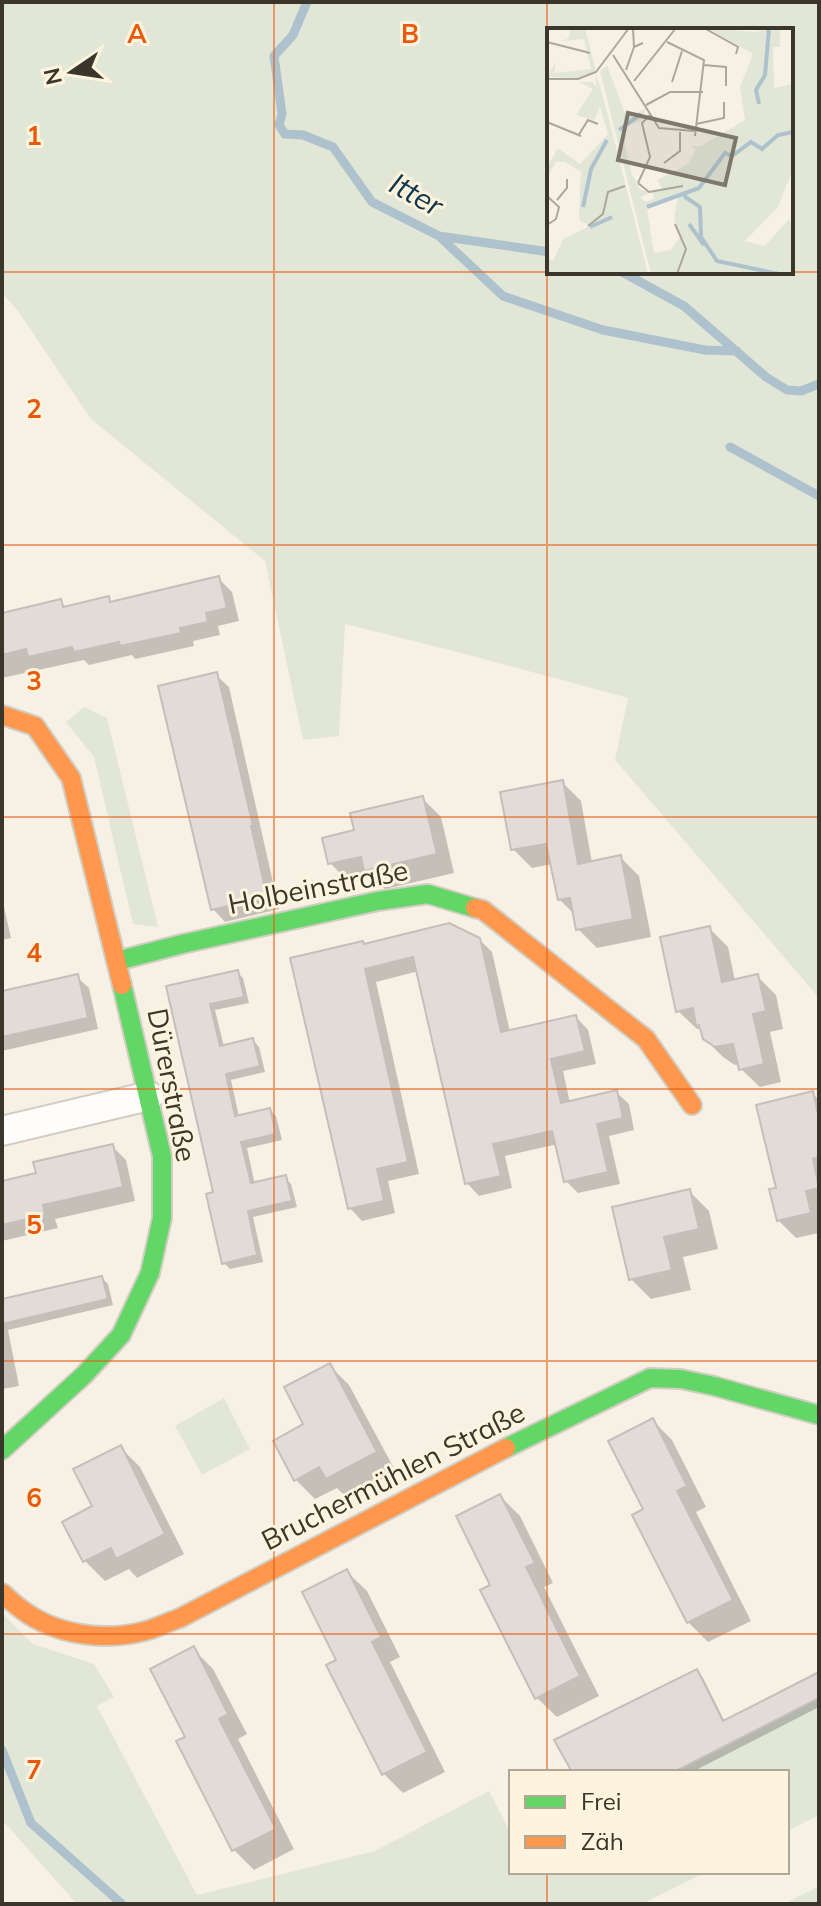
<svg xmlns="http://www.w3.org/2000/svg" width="821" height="1906" font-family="Mulish,sans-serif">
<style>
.green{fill:#e2e6d7;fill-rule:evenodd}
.shadow{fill:#0003}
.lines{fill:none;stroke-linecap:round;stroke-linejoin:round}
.stream{stroke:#aec2cd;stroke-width:9}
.building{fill:#e3dbd8;stroke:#c6bebb;stroke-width:2}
.street-casing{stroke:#d2cdc2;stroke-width:32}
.fast-casing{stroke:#d2cdc2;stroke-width:22}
.slow-casing{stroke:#d2cdc2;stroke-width:22}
.street{stroke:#fefdfb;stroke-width:28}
.fast{stroke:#63d668;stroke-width:18}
.slow{stroke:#ff974d;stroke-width:18}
.grid{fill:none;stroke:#e8590c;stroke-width:2;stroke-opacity:0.55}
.labels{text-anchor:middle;stroke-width:6;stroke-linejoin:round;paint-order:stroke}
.street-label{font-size:28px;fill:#3b362b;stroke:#fef4de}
.water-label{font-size:30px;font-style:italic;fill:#0e374e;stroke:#fef4de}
.inset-river{fill:none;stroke:#aec2cd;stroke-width:4}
.inset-road{fill:none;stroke:#aca69b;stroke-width:2}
.view{fill:#7d776c;fill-opacity:0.15;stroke:#7d776c;stroke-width:4}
.inset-edge{fill:none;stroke:#3b362b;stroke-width:4}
.grid-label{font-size:26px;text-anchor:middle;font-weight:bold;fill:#e8590c;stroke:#fef4de;stroke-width:6;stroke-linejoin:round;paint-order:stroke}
</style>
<rect width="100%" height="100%" fill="#f7f1e5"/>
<!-- green -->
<path class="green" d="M 2,2 L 819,2 L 819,998 L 615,760 L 628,698 L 469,655 L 345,624 L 339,736 L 303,740 L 265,561 L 91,419 L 18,311 L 2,293 ZM 549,30 L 791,30 L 791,272 L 549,272 Z
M 84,707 L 107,718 L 158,927 L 133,924 L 94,757 L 66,722 Z
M 224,1398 L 250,1449 L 202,1475 L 175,1426 Z
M 2,1613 L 33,1644 L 94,1664 L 114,1697 L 97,1706 L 197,1895 L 375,1851 L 489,1791 L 511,1834 L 511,1872 L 706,1872 L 642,1904 L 77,1904 L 2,1820 Z
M 819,1698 L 819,1815 L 787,1831 L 787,1772 L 674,1772 Z
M 819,1886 L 819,1904 L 784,1904 Z"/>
<!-- shadow -->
<path class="shadow" d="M 218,578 L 232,592 L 239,621 L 218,626 L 220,635 L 193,641 L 194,646 L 135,659 L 132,655 L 89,665 L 84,660 L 2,678 L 2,615 L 60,601 L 67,608 L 108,598 L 113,603 Z
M 216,675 L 229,687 L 279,909 L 225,922 L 213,909 Z
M 562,782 L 581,801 L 592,863 L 620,857 L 639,876 L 651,937 L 597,948 L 578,929 L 576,916 L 559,899 L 552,864 L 532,868 L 513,849 Z
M 422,798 L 441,817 L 454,873 L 385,889 L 372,877 L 349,882 L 330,863 L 357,832 Z
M 2,898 L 11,938 L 2,940 Z
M 709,928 L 728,947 L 735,981 L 757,976 L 776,995 L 783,1029 L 770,1032 L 781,1082 L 760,1087 L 741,1069 L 740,1064 L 735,1065 L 723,1057 L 704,1038 L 701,1028 L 697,1029 L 678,1011 Z
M 479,939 L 492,952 L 510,1032 L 576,1017 L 588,1030 L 596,1064 L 563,1071 L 570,1103 L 616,1092 L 629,1104 L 634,1130 L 609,1136 L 620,1184 L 578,1193 L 566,1181 L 558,1144 L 505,1156 L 512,1188 L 479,1196 L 467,1183 L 419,971 L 376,982 L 419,1174 L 388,1181 L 395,1213 L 362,1221 L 350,1208 L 363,943 L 365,945 Z
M 237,972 L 243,978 L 249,1003 L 215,1010 L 224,1047 L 253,1040 L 259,1047 L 265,1072 L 231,1080 L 239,1117 L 270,1110 L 276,1116 L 282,1140 L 247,1148 L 255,1185 L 285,1178 L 291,1184 L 297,1207 L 253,1217 L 263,1262 L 230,1269 L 224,1263 L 216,1194 L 169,988 Z
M 77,977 L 89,988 L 98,1029 L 2,1051 L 2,994 Z
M 812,1093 L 819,1100 L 819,1233 L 796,1238 L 778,1220 Z
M 112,1146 L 126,1160 L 135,1201 L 55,1219 L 58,1228 L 2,1241 L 2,1183 L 38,1175 Z
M 689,1191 L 709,1211 L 718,1249 L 683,1257 L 691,1290 L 651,1299 L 631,1279 Z
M 102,1278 L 108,1284 L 113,1305 L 8,1330 L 19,1386 L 2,1389 L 2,1301 Z
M 329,1365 L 349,1385 L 396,1472 L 347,1498 L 337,1488 L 315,1499 L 296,1480 L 306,1425 Z
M 652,1420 L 672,1440 L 706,1507 L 696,1512 L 751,1621 L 708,1642 L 688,1622 L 645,1510 Z
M 120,1447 L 140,1467 L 184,1554 L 137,1578 L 129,1569 L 105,1581 L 85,1561 L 65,1523 L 95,1507 Z
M 500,1496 L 520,1516 L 553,1583 L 544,1587 L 599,1696 L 557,1717 L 537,1698 Z
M 347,1572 L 367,1591 L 400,1657 L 390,1662 L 445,1772 L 403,1793 L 383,1773 L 339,1661 Z
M 193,1649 L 213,1669 L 247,1734 L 238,1739 L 294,1849 L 254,1870 L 234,1850 Z
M 697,1672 L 703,1678 L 725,1722 L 819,1674 L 819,1707 L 692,1772 L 574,1772 Z"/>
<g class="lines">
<!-- stream -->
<path class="stream" d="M 307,2 L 293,35 L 274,56 L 282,114 L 279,125 L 285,134 L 303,135 L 333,147 L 372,202 L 439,236 L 549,252
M 439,236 L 503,296 L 603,330 L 705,350 L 737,351
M 622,272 L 684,306 L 766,377 L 787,390 L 801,391 L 819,384
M 730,447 L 819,496
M 2,1750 L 31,1823 L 122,1904"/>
</g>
<!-- building -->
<path class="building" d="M 219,576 L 227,608 L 206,613 L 208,622 L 180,628 L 181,633 L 120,646 L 119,642 L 74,652 L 72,647 L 28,657 L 26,649 L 2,655 L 2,613 L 61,599 L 63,607 L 109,596 L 110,602 Z
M 217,672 L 253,826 L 251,826 L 267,897 L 211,910 L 158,686 Z
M 563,780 L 578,864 L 621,855 L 633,919 L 576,930 L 570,898 L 558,900 L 546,844 L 511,850 L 500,792 Z
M 423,796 L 437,854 L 364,871 L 361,857 L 328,864 L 322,838 L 354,830 L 350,813 Z
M 449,923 L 480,938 L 501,1032 L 576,1015 L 585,1051 L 551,1059 L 561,1103 L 617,1090 L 623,1118 L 597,1124 L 608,1172 L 564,1182 L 552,1131 L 493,1144 L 501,1176 L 465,1184 L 413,957 L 365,969 L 408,1162 L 377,1169 L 384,1201 L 348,1209 L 290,958 L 363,941 L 364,944 Z
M 710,926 L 722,982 L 758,974 L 766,1011 L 753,1014 L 764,1064 L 739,1070 L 733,1044 L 715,1047 L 703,1039 L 699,1025 L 696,1026 L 693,1008 L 676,1012 L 660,937 Z
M 238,970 L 244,997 L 210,1004 L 220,1046 L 253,1038 L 260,1066 L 226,1074 L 235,1116 L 270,1108 L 276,1134 L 241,1142 L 251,1183 L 286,1175 L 292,1201 L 248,1211 L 257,1255 L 222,1264 L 206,1194 L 213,1192 L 166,986 Z
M 78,974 L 88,1018 L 2,1037 L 2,991 Z
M 813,1091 L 819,1118 L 819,1157 L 813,1159 L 819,1188 L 806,1191 L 811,1213 L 777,1221 L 769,1189 L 776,1188 L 756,1105 Z
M 113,1144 L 123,1187 L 43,1205 L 45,1215 L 2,1225 L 2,1181 L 36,1173 L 33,1162 Z
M 690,1189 L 699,1229 L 664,1237 L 672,1270 L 629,1280 L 612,1207 Z
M 102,1276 L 108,1299 L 2,1324 L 2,1299 Z
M 330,1363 L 377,1452 L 326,1479 L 319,1467 L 294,1481 L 273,1441 L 303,1424 L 284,1387 Z
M 653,1418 L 687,1486 L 677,1491 L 733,1600 L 687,1623 L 632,1515 L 643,1509 L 608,1441 Z
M 121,1445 L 165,1534 L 116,1559 L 111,1548 L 83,1562 L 62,1522 L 92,1506 L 73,1469 Z
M 500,1494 L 535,1563 L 526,1567 L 580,1676 L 535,1699 L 480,1590 L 490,1585 L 456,1516 Z
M 347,1569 L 381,1637 L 372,1642 L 427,1752 L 382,1775 L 326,1665 L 336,1660 L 302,1592 Z
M 194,1646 L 228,1714 L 219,1719 L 276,1829 L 232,1851 L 176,1741 L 185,1737 L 150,1669 Z
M 697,1669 L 723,1721 L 819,1672 L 819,1698 L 674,1772 L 572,1772 L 554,1740 Z"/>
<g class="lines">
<defs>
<path id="street" d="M 2,1131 L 149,1096"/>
<path id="fast" d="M 117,961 L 182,944 L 378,901 L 428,894 L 475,908
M 506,1448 L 650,1378 L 681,1379 L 714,1386 L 819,1415
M 2,1450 L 84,1375 L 121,1335 L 150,1273 L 162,1218 L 162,1156 L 122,985"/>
<path id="slow" d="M 2,715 L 35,726 L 71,778 L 122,985
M 475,908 L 483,910 L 646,1039 L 692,1105
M 2,1593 C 8,1598 14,1604 21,1609 C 55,1635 104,1642 145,1631 C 157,1628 168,1622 180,1618 L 506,1448"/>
</defs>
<!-- street casing -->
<use href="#street" class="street-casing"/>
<!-- fast casing -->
<use href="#fast" class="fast-casing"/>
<!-- slow casing -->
<use href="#slow" class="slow-casing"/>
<!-- street -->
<use href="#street" class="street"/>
<!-- fast -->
<use href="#fast" class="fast"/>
<!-- slow -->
<use href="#slow" class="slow"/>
</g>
<!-- grid -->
<path class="grid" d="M 274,2 L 274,1904M 547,2 L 547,1772M 2,272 L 819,272M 2,545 L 819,545M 2,817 L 819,817M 2,1089 L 819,1089M 2,1361 L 819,1361M 2,1634 L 819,1634M 547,1872 L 547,1904"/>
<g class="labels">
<!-- street labels -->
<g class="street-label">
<text transform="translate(318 887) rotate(-11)" y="10">Holbeinstraße</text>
<text transform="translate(172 1085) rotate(79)" y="10">Dürerstraße</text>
<text transform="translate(393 1476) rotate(-27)" y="10">Bruchermühlen Straße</text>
</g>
<!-- water labels -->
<g class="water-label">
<text transform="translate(416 195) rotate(29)" y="10">Itter</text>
</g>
</g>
<!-- overview -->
<g transform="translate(547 28)">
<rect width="246" height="246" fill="#f7f1e5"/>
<path d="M 24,0 L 38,0 L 49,43 L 33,50 L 0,49 L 9,34 L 7,45 L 44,41 L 37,11 L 12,13 L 21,11 ZM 159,0 L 207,4 L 233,0 L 233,19 L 226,19 L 227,60 L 246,56 L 246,141 L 231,179 L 198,213 L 218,218 L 242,191 L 246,196 L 246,246 L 104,246 L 53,43 L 60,37 L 80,90 L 99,80 L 94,94 L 79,97 L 78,116 L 85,146 L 93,161 L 102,165 L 93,170 L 99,174 L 108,170 L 105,164 L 115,161 L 110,152 L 141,136 L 149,122 L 143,118 L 154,118 L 198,92 L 193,59 L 206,26 ZM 125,168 L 131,168 L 127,191 L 134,208 L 123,222 L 107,225 L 100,181 ZM 49,46 L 58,76 L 101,246 L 0,246 L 0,231 L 6,233 L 16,211 L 43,198 L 33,193 L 32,184 L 34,144 L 18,134 L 9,134 L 1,147 L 0,139 L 11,120 L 33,136 L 61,106 L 53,79 L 47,92 L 29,87 L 46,61 L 32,54 L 46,54 L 49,60 Z" fill="#e2e6d7" fill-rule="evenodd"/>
<path class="inset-river" d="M 212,76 L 209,62 L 218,47 L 222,0M 72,102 L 94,86M 137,168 L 153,179 L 154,209 L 170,233 L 232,246M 36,179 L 44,141 L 60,112M 100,179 L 152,160 L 178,125 L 185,128 L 204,114 L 215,121 L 231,107 L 246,104M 142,196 L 157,217M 43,199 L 65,189"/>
<path class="inset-road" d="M 86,0 L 87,19 L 96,15M 157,0 L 191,19 L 189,26M 0,14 L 43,25M 120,14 L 157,32 L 148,108M 66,27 L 112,100 L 147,103M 157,37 L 179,39 L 179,58M 79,42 L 87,19M 0,51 L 31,51 L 49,44 L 82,0M 87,53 L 129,0M 125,54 L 135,23M 99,77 L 123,64 L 156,64M 0,94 L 34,108M 149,96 L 177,90 L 177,74M 31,108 L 41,92 L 51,96M 117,135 L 133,123 L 133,104M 91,155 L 103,129 L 95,95 L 104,86M 91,155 L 102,164 L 136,158M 0,168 L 12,179 L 9,191 L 0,197M 10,172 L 20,160 L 20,151M 128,196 L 139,221 L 130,246M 41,198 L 56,186 L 61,164 L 78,158"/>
<path class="view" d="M 81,85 L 189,110 L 178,157 L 71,132 Z"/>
<rect width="246" height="246" class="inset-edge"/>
</g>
<g class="grid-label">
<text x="137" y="43">A</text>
<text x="410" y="43">B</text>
<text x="34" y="145">1</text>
<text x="34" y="418">2</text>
<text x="34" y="690">3</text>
<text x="34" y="962">4</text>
<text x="34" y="1234">5</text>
<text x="34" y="1507">6</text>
<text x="34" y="1779">7</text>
</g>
<!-- border -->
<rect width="821" height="1906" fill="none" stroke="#3b362b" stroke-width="8"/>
<!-- legend -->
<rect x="509" y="1770" width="280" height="104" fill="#fef4de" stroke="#b0a896" stroke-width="2"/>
<rect x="525" y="1796" width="40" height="12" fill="#63d668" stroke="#b0a896" stroke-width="2"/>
<text x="581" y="1810" font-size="24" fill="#3b362b">Frei</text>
<rect x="525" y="1836" width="40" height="12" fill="#ff974d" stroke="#b0a896" stroke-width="2"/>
<text x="581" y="1850" font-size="24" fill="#3b362b">Zäh</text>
<!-- north arrow -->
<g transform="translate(72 72) rotate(257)" stroke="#fef4de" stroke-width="6" paint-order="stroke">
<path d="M0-6L14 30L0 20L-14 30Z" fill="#3b362b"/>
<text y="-12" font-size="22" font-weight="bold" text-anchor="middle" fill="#3b362b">N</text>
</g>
</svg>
